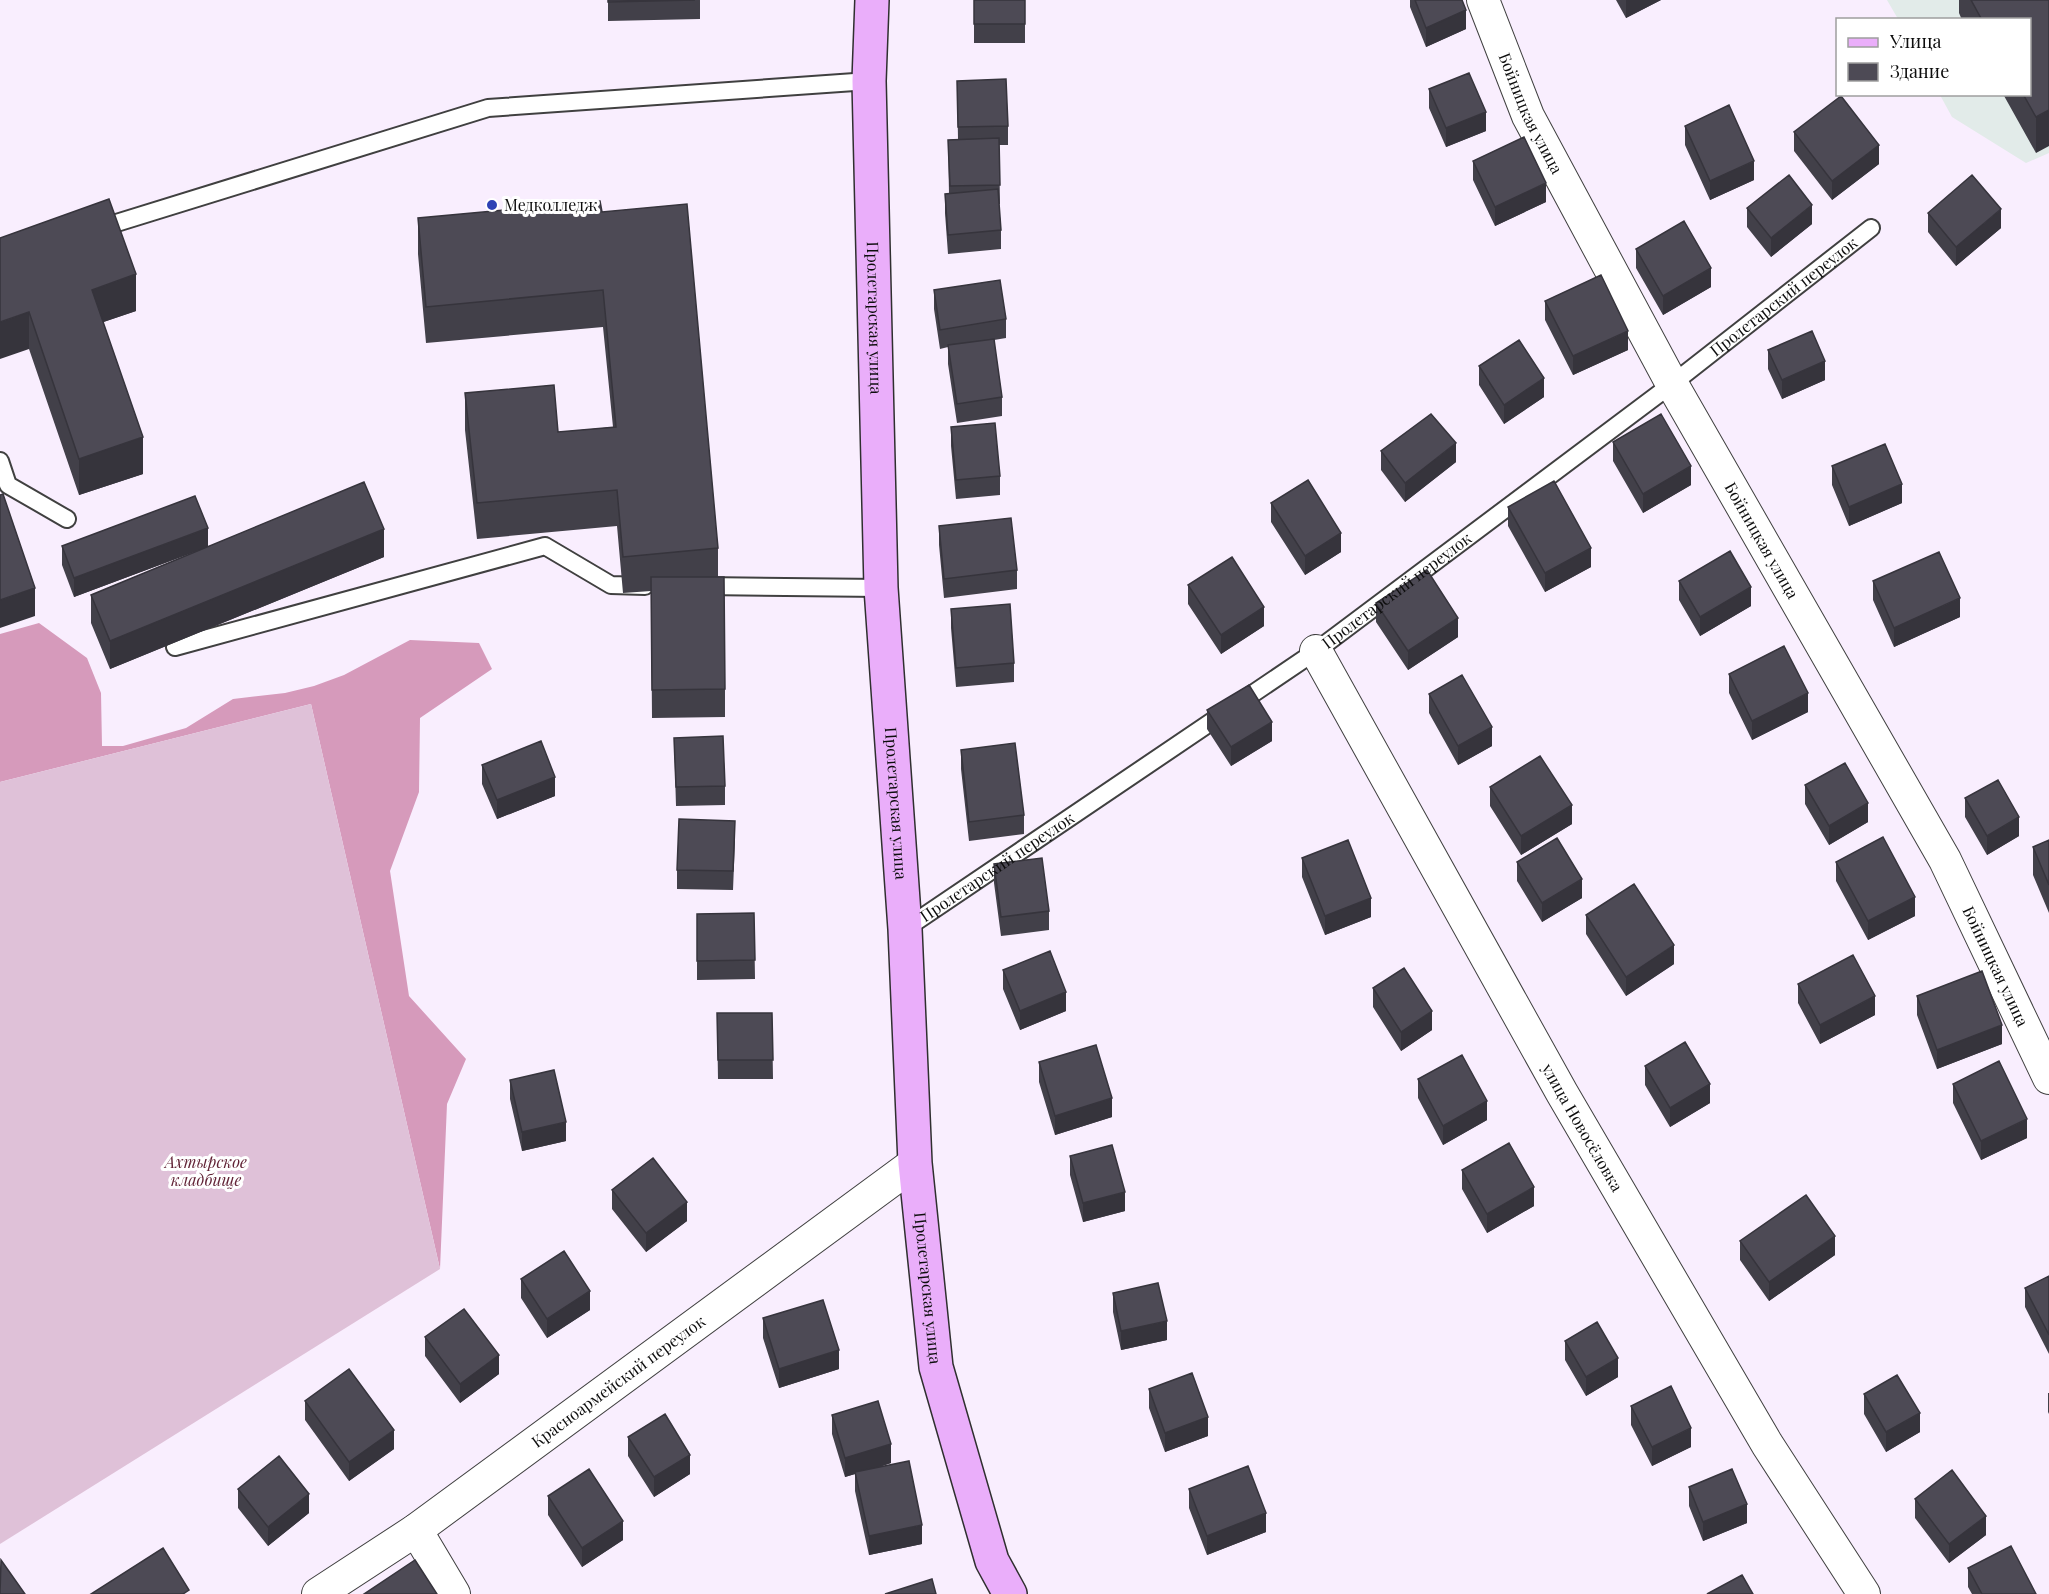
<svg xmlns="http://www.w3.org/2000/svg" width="2049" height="1594" font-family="'Playfair Display',serif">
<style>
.industrial{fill:#e2ebe9}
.forest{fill:#d69abb}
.cemetery{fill:#dfc1d8}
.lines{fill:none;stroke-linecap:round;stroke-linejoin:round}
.lane-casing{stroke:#404040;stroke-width:20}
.street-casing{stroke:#404040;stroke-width:34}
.secondary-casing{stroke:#2f2f2f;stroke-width:36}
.lane{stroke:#fff;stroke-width:16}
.street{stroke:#fff;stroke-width:32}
.secondary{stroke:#eaaefa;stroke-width:33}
.wall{fill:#424049}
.shaded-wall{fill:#36343c}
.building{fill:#4d4a55;stroke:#36343c;stroke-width:1.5}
.poi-dot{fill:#2e42b5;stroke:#fff;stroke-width:2}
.labels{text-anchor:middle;stroke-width:6;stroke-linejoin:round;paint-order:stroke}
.street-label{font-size:16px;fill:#0d0d0d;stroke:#fff}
.poi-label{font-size:16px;fill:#0d0d0d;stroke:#fff;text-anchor:start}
.park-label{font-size:16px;font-style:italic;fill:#612235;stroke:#fff}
</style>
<rect width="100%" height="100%" fill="#f9eefe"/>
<!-- industrial -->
<path class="industrial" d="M 1887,0 L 2049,0 L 2049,153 L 2026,163 L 1952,117 L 1940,95 L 2030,94 L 2030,20 L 1898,19 Z"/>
<!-- forest -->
<path class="forest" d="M 39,623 L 87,658 L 101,693 L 102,746 L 123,746 L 186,728 L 233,699 L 285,693 L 314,686 L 344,675 L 410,640 L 479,643 L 492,669 L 420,718 L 419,792 L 390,871 L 409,996 L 466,1059 L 447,1104 L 440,1269 L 311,704 L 0,782 L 0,634 Z"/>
<!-- cemetery -->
<path class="cemetery" d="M 311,704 L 440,1269 L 0,1544 L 0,782 Z"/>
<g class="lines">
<defs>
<g id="lane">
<path d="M 97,229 L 488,108 L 869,81"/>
<path d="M 0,461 L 8,485 L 67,519"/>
<path d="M 703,586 L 881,588"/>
<path d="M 175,647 L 545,546 L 611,585 L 645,586"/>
<path id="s1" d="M 905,929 L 1316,651 L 1672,384 L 1871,228"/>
</g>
<g id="street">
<path id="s2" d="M 1483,0 L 1528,116 L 1672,384 L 1945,860 L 2049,1078"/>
<path id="s3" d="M 1316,651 L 1562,1093 L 1767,1444 L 1864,1594"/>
<path d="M 416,1530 L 454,1594"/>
<path id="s4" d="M 318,1594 L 416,1530 L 915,1163"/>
</g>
<g id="secondary">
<path id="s5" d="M 872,0 L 869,81 L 881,588 L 905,929 L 915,1163 L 936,1367 L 992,1561 L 1010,1594"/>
</g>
</defs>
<!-- lane casing -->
<use href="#lane" class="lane-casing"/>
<!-- street casing -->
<use href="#street" class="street-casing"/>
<!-- secondary casing -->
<use href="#secondary" class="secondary-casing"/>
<!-- lane -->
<use href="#lane" class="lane"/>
<!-- street -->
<use href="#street" class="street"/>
<!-- secondary -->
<use href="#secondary" class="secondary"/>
</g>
<!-- wall -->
<path class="wall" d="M 608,0 L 700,0 L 700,19 L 608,21 Z
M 974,0 L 1025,0 L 1025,43 L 974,43 Z
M 1410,0 L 1462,0 L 1466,29 L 1426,47 L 1410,7 Z
M 1616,0 L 1661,0 L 1626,18 Z
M 1959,0 L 2049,0 L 2036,153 L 2003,94 L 2030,94 L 2030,20 L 1962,20 L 1959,13 Z
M 957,81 L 1008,126 L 1008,145 L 999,145 L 1000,204 L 999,204 L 1001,230 L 1001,249 L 948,254 L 945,213 L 945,194 L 949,194 L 948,140 L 958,139 Z
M 1429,89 L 1486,131 L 1446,147 L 1429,108 Z
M 1685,126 L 1754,180 L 1710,200 L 1685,145 Z
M 1794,132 L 1879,164 L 1832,200 L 1794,151 Z
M 1473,161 L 1546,202 L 1495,226 L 1473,180 Z
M 1747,208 L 1812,224 L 1771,257 L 1747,227 Z
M 602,212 L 718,548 L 718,577 L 725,689 L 725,717 L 652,718 L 651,591 L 623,593 L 617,526 L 477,539 L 465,430 L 465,393 L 558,432 L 613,427 L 603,327 L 426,343 L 418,254 L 418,218 Z
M 1928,213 L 2001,228 L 1956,266 L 1928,232 Z
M 0,238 L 136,311 L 103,322 L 143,474 L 79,495 L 29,349 Z
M 1636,249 L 1711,287 L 1663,315 L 1636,268 Z
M 934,290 L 1006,319 L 1006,338 L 994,340 L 1002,397 L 1002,416 L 957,423 L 948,364 L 948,347 L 940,349 L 934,309 Z
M 1545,301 L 1628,350 L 1573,375 L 1545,320 Z
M 1768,350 L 1825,380 L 1782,399 L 1768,369 Z
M 1479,366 L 1544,397 L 1504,424 L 1479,385 Z
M 951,427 L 1000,476 L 1000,495 L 956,499 L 951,446 Z
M 1613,442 L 1691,485 L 1643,513 L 1613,461 Z
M 1381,451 L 1456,462 L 1405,502 L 1381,470 Z
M 1832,466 L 1902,503 L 1849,526 L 1832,485 Z
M 1271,503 L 1341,552 L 1305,575 L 1271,522 Z
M 1508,507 L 1591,567 L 1545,592 L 1508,526 Z
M 939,526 L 1017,570 L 1017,589 L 944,598 L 939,545 Z
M 62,546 L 208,546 L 384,557 L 110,669 L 91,623 L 91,595 L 202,549 L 74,597 L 62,565 Z
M 1679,581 L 1751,606 L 1700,636 L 1679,600 Z
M 1873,581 L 1960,617 L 1894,647 L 1873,600 Z
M 1188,585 L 1264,626 L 1221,654 L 1188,604 Z
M 1376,603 L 1458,637 L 1408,670 L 1376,622 Z
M 951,609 L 1014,663 L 1014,682 L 956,687 L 951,628 Z
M 1729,674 L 1808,712 L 1752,740 L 1729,693 Z
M 1429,694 L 1492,746 L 1458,765 L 1429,713 Z
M 1207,710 L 1272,741 L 1231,766 L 1207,729 Z
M 674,738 L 725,786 L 725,805 L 676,806 Z
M 961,750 L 1024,815 L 1024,834 L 969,841 L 961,769 Z
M 482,765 L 555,796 L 497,819 L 482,784 Z
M 1805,785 L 1868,822 L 1829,845 L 1805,804 Z
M 1490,787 L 1572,824 L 1521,855 L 1490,806 Z
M 1965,798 L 2019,836 L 1987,855 L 1965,817 Z
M 735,840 L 733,890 L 677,889 L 677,870 Z
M 2049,840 L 2049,913 L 2033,875 L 2033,847 Z
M 1302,858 L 1371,917 L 1325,935 L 1302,877 Z
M 1517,862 L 1582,898 L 1542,922 L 1517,881 Z
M 1836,862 L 1915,916 L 1868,940 L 1836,881 Z
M 994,864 L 1049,911 L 1049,930 L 1001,936 L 994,883 Z
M 754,913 L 755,979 L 697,980 L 697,914 Z
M 1586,915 L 1674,964 L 1626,996 L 1586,934 Z
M 1003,970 L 1066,1011 L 1020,1030 L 1003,989 Z
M 1798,984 L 1875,1015 L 1820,1044 L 1798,1003 Z
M 1373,988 L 1432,1030 L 1401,1051 L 1373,1007 Z
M 1917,996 L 2002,1044 L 1937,1069 L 1917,1015 Z
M 717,1013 L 772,1013 L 773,1079 L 718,1079 Z
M 1039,1062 L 1112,1117 L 1055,1135 L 1039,1082 Z
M 1645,1066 L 1710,1103 L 1670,1127 L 1645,1085 Z
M 1418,1079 L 1487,1120 L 1443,1145 L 1418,1098 Z
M 510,1080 L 566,1141 L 522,1151 L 510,1099 Z
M 1953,1084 L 2027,1138 L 1981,1160 L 1953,1103 Z
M 1070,1156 L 1125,1211 L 1083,1222 L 1070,1175 Z
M 1462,1170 L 1534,1206 L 1487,1233 L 1462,1189 Z
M 612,1190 L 687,1221 L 646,1252 L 612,1209 Z
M 1740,1241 L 1835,1255 L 1769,1301 L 1740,1260 Z
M 2049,1276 L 2049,1354 L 2025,1307 L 2025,1288 Z
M 521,1279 L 590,1310 L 547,1338 L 521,1298 Z
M 1113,1293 L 1167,1340 L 1121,1350 L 1113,1312 Z
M 763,1318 L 839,1369 L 779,1388 L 763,1338 Z
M 425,1337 L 499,1374 L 460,1403 L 425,1356 Z
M 1565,1341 L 1618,1377 L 1586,1396 L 1565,1360 Z
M 1149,1389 L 1208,1436 L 1165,1452 L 1149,1408 Z
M 2048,1393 L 2049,1393 L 2049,1414 L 2048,1412 Z
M 1864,1394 L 1920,1432 L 1886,1452 L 1864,1414 Z
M 305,1401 L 394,1449 L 349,1481 L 305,1420 Z
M 1631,1406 L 1691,1447 L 1652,1466 L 1631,1425 Z
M 832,1415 L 891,1463 L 880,1467 L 922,1544 L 869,1555 L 855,1491 L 855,1474 L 845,1477 L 832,1434 Z
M 628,1437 L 690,1474 L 654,1497 L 628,1456 Z
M 1689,1487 L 1747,1523 L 1703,1541 L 1689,1506 Z
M 238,1489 L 309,1513 L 268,1546 L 238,1508 Z
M 1189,1489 L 1266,1532 L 1207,1555 L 1189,1508 Z
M 548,1496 L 623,1540 L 582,1567 L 548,1515 Z
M 1915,1499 L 1986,1535 L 1949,1563 L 1915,1518 Z
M 1968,1568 L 2036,1594 L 1972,1594 L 1968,1587 Z"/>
<!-- shaded-wall -->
<path class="shaded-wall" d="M 1626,0 L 1661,0 L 1626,18 Z
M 1466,10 L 1466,29 L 1426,47 L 1426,28 Z
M 2049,110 L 2049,146 L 2036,153 L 2036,117 Z
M 1486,112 L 1486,131 L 1446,147 L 1446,128 Z
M 1879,145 L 1879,164 L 1832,200 L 1832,181 Z
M 1754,161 L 1754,180 L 1710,200 L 1710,181 Z
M 1546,183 L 1546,202 L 1495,226 L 1495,207 Z
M 1812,205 L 1812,224 L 1771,257 L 1771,238 Z
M 2001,209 L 2001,228 L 1956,266 L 1956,247 Z
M 1711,268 L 1711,287 L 1663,315 L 1663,296 Z
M 136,274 L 136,311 L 92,326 L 92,290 Z
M 29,312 L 29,349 L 0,359 L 0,322 Z
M 1628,331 L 1628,350 L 1573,375 L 1573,356 Z
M 1825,361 L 1825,380 L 1782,399 L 1782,380 Z
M 1544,378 L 1544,397 L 1504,424 L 1504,405 Z
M 143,437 L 143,474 L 79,495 L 79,459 Z
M 1456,443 L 1456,462 L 1405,502 L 1405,483 Z
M 1691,466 L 1691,485 L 1643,513 L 1643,494 Z
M 1902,484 L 1902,503 L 1849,526 L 1849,507 Z
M 208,528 L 208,547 L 74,597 L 74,578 Z
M 384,529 L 384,557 L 110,669 L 110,641 Z
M 1341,533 L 1341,552 L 1305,575 L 1305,556 Z
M 1591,548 L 1591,567 L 1545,592 L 1545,573 Z
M 1751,587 L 1751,606 L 1700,636 L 1700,617 Z
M 35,588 L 35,616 L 0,628 L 0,600 Z
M 1960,598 L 1960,617 L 1894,647 L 1894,628 Z
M 1264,607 L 1264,626 L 1221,654 L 1221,635 Z
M 1458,618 L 1458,637 L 1408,670 L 1408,651 Z
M 1808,693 L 1808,712 L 1752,740 L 1752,721 Z
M 1272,722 L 1272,741 L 1231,766 L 1231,747 Z
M 1492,727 L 1492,746 L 1458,765 L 1458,746 Z
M 555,777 L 555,796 L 497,819 L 497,800 Z
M 1868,803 L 1868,822 L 1829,845 L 1829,826 Z
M 1572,805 L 1572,824 L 1521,855 L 1521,836 Z
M 2019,817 L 2019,836 L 1987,855 L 1987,836 Z
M 1582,879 L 1582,898 L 1542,922 L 1542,903 Z
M 1915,897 L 1915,916 L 1868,940 L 1868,921 Z
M 1371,898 L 1371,917 L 1325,935 L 1325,916 Z
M 1674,945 L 1674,964 L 1626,996 L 1626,977 Z
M 1066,992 L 1066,1011 L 1020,1030 L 1020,1011 Z
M 1875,996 L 1875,1015 L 1820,1044 L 1820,1025 Z
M 1432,1011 L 1432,1030 L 1401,1051 L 1401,1032 Z
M 2002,1025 L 2002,1044 L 1937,1069 L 1937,1050 Z
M 1710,1084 L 1710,1103 L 1670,1127 L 1670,1108 Z
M 1112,1098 L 1112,1117 L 1055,1135 L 1055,1116 Z
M 1487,1101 L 1487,1120 L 1443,1145 L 1443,1126 Z
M 2027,1119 L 2027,1138 L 1981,1160 L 1981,1141 Z
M 566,1122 L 566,1141 L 522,1151 L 522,1132 Z
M 1534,1187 L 1534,1206 L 1487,1233 L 1487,1214 Z
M 1125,1192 L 1125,1211 L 1083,1222 L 1083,1203 Z
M 687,1202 L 687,1221 L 646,1252 L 646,1233 Z
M 1835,1236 L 1835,1255 L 1769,1301 L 1769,1282 Z
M 590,1291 L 590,1310 L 547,1338 L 547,1319 Z
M 1167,1321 L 1167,1340 L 1121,1350 L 1121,1331 Z
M 839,1350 L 839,1369 L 779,1388 L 779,1369 Z
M 499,1355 L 499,1374 L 460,1403 L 460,1384 Z
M 1618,1358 L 1618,1377 L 1586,1396 L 1586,1377 Z
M 1920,1413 L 1920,1432 L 1886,1452 L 1886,1432 Z
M 1208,1417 L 1208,1436 L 1165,1452 L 1165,1433 Z
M 1691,1428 L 1691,1447 L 1652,1466 L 1652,1447 Z
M 394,1430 L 394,1449 L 349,1481 L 349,1462 Z
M 891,1444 L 891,1463 L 845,1477 L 845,1458 Z
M 690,1455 L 690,1474 L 654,1497 L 654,1477 Z
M 309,1494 L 309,1513 L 268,1546 L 268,1527 Z
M 1747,1504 L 1747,1523 L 1703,1541 L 1703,1522 Z
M 1266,1513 L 1266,1532 L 1207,1555 L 1207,1536 Z
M 1986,1516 L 1986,1535 L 1949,1563 L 1949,1544 Z
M 623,1521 L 623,1540 L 582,1567 L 582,1548 Z
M 922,1525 L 922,1544 L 869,1555 L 869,1536 Z"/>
<!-- building -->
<path class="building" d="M 608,0 L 695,0 L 608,2 Z
M 974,0 L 1025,0 L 1025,24 L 974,24 Z
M 1415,0 L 1462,0 L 1466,10 L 1426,28 Z
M 1971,0 L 2049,0 L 2049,110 L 2036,117 L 2023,94 L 2030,94 L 2030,20 L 1982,20 Z
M 1469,73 L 1486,112 L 1446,128 L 1429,89 Z
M 1006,79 L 1008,126 L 958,127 L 957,81 Z
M 1841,96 L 1879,145 L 1832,181 L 1794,132 Z
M 1729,105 L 1754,161 L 1710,181 L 1685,126 Z
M 1524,137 L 1546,183 L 1495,207 L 1473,161 Z
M 999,138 L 1000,185 L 950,186 L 948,140 Z
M 1789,175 L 1812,205 L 1771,238 L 1747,208 Z
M 1972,175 L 2001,209 L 1956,247 L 1928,213 Z
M 998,189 L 1001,230 L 948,235 L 945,194 Z
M 109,199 L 136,274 L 92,290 L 143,437 L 79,459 L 29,312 L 0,322 L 0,238 Z
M 600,201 L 602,212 L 687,204 L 718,548 L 623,557 L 617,490 L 477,503 L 465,393 L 554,385 L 558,432 L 616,427 L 603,290 L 426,307 L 418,218 Z
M 1684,221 L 1711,268 L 1663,296 L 1636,249 Z
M 1601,275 L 1628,331 L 1573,356 L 1545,301 Z
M 1000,280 L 1006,319 L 940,330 L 934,290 Z
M 1812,331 L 1825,361 L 1782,380 L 1768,350 Z
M 994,339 L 1002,397 L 957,404 L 948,345 Z
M 1519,340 L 1544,378 L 1504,405 L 1479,366 Z
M 1431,414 L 1456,443 L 1405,483 L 1381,451 Z
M 1661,414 L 1691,466 L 1643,494 L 1613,442 Z
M 995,423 L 1000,476 L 956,480 L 951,427 Z
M 1885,444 L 1902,484 L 1849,507 L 1832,466 Z
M 1308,480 L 1341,533 L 1305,556 L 1271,503 Z
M 1554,481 L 1591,548 L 1545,573 L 1508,507 Z
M 364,482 L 384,529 L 110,641 L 91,595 Z
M 3,494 L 35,588 L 0,600 L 0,495 Z
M 195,496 L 208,528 L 74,578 L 62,546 Z
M 1011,518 L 1017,570 L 944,579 L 939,526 Z
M 1730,551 L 1751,587 L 1700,617 L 1679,581 Z
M 1939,552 L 1960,598 L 1894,628 L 1873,581 Z
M 1232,557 L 1264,607 L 1221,635 L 1188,585 Z
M 1427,570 L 1458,618 L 1408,651 L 1376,603 Z
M 651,577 L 724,577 L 725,689 L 652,690 Z
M 1010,604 L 1014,663 L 956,668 L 951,609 Z
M 1784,646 L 1808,693 L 1752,721 L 1729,674 Z
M 1462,675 L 1492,727 L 1458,746 L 1429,694 Z
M 1249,685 L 1272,722 L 1231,747 L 1207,710 Z
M 723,736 L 725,786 L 676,787 L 674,738 Z
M 541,741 L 555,777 L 497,800 L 482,765 Z
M 1015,743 L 1024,815 L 969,822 L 961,750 Z
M 1540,756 L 1572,805 L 1521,836 L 1490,787 Z
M 1845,763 L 1868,803 L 1829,826 L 1805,785 Z
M 1998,780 L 2019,817 L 1987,836 L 1965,798 Z
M 679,819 L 735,821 L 733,871 L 677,870 Z
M 1883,837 L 1915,897 L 1868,921 L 1836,862 Z
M 1557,838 L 1582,879 L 1542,903 L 1517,862 Z
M 1348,840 L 1371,898 L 1325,916 L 1302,858 Z
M 2049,840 L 2049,885 L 2033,847 Z
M 1042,858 L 1049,911 L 1001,917 L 994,864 Z
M 1634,884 L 1674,945 L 1626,977 L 1586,915 Z
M 754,913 L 755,960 L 697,961 L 697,914 Z
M 1050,951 L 1066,992 L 1020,1011 L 1003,970 Z
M 1853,955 L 1875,996 L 1820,1025 L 1798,984 Z
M 1404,968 L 1432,1011 L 1401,1032 L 1373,988 Z
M 1982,971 L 2002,1025 L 1937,1050 L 1917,996 Z
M 717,1013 L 772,1013 L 773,1060 L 718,1060 Z
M 1685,1042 L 1710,1084 L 1670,1108 L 1645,1066 Z
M 1096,1045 L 1112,1098 L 1055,1116 L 1039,1062 Z
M 1462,1055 L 1487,1101 L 1443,1126 L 1418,1079 Z
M 1999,1061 L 2027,1119 L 1981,1141 L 1953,1084 Z
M 554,1070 L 566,1122 L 522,1132 L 510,1080 Z
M 1509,1143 L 1534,1187 L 1487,1214 L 1462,1170 Z
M 1112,1145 L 1125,1192 L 1083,1203 L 1070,1156 Z
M 653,1158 L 687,1202 L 646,1233 L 612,1190 Z
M 1806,1195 L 1835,1236 L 1769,1282 L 1740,1241 Z
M 564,1251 L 590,1291 L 547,1319 L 521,1279 Z
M 2049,1276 L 2049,1335 L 2025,1288 Z
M 1158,1283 L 1167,1321 L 1121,1331 L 1113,1293 Z
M 823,1300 L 839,1350 L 779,1369 L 763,1318 Z
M 464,1309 L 499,1355 L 460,1384 L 425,1337 Z
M 1597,1322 L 1618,1358 L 1586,1377 L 1565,1341 Z
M 349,1369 L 394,1430 L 349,1462 L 305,1401 Z
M 1192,1373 L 1208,1417 L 1165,1433 L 1149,1389 Z
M 1897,1375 L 1920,1413 L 1886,1432 L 1864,1394 Z
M 1671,1386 L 1691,1428 L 1652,1447 L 1631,1406 Z
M 878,1401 L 891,1444 L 845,1458 L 832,1415 Z
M 665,1414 L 690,1455 L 654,1477 L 628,1437 Z
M 279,1456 L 309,1494 L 268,1527 L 238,1489 Z
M 909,1461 L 922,1525 L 869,1536 L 855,1472 Z
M 1248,1466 L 1266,1513 L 1207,1536 L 1189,1489 Z
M 589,1469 L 623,1521 L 582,1548 L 548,1496 Z
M 1732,1469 L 1747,1504 L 1703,1522 L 1689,1487 Z
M 1952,1470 L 1986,1516 L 1949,1544 L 1915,1499 Z
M 2011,1546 L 2036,1594 L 1982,1594 L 1968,1568 Z
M 163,1548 L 189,1590 L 183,1594 L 91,1594 Z
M 1,1560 L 25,1594 L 0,1594 Z
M 415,1560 L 437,1594 L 364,1594 Z
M 1742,1575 L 1753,1594 L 1707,1594 Z
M 932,1579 L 936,1594 L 885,1594 Z"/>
<!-- markers -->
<circle class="poi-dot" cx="492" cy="205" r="6"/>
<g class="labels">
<!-- street labels -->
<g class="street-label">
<text dy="6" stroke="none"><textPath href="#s2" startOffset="123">Бойницкая улица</textPath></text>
<text dy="6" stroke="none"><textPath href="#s1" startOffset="1083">Пролетарский переулок</textPath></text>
<text dy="6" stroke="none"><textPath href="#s5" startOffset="318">Пролетарская улица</textPath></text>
<text dy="6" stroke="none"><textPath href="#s2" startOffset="609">Бойницкая улица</textPath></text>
<text dy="6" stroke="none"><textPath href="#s1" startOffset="597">Пролетарский переулок</textPath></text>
<text dy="6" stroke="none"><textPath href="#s5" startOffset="804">Пролетарская улица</textPath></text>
<text dy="6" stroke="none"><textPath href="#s1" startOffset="111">Пролетарский переулок</textPath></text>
<text dy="6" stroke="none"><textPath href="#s2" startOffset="1095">Бойницкая улица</textPath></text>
<text dy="6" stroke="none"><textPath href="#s3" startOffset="546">улица Новосёловка</textPath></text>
<text dy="6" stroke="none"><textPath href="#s5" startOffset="1290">Пролетарская улица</textPath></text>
<text dy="6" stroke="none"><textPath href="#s4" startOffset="368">Красноармейский переулок</textPath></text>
</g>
<!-- poi labels -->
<g class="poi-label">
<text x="504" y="211">Медколледж</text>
</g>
<!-- park labels -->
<g class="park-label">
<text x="206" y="1168">Ахтырское<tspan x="206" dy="18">кладбище</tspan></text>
</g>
</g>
<!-- legend -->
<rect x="1836" y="18" width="195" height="78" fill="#ffffff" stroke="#9e9e9e" stroke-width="1.5"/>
<rect x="1848" y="38" width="30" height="9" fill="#eaaefa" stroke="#9e9e9e" stroke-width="1.5"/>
<text x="1890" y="48" font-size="18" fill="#0d0d0d">Улица</text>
<rect x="1848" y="63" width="30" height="18" fill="#4d4a55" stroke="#9e9e9e" stroke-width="1.5"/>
<text x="1890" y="78" font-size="18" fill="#0d0d0d">Здание</text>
</svg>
